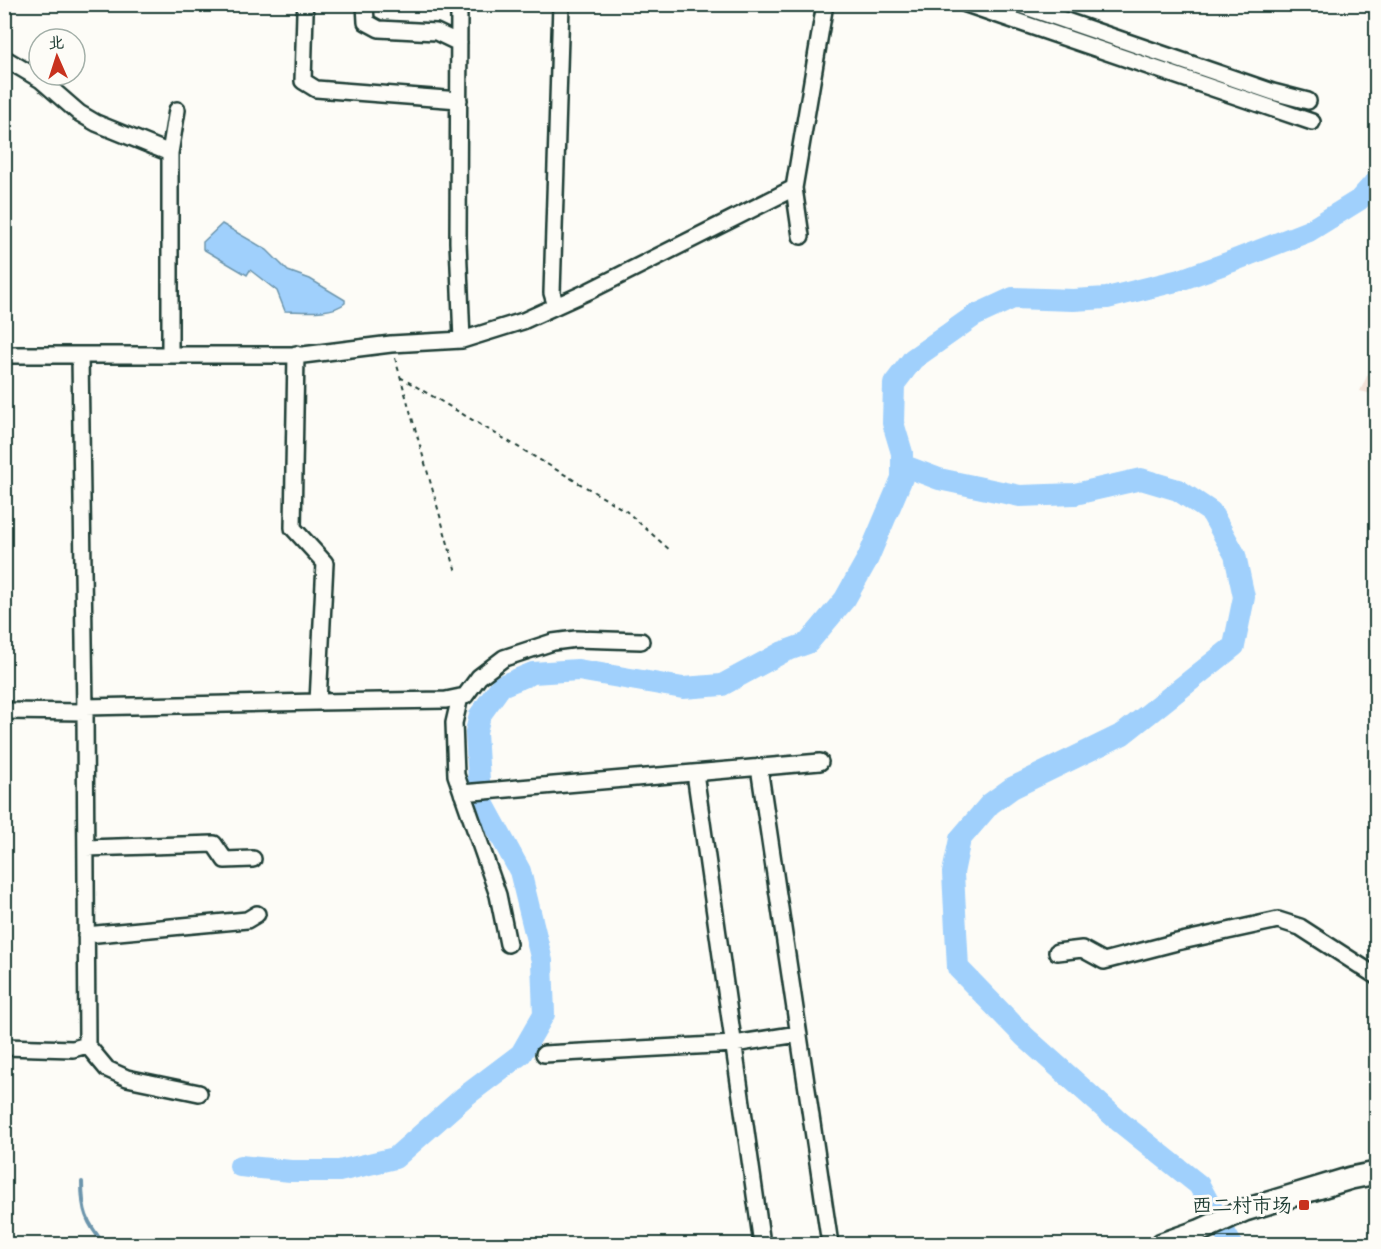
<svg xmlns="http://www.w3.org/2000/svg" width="1381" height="1249" font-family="Pangolin,'LXGW WenKai TC',sans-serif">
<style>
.built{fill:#f4e3da}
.water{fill:#a0d0fc;stroke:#6c95ac;stroke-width:1.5}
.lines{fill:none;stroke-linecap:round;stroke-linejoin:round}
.stream{stroke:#6c95ac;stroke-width:4}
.river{stroke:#a0d0fc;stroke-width:22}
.street-casing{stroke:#1f3d34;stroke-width:20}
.secondary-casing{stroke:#1f3d34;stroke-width:26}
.path{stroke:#1f3d34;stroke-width:2;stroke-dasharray:4.5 4.5;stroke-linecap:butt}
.street{stroke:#fdfcf7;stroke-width:15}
.secondary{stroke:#fdfcf7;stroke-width:21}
.poi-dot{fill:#c8321e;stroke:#fdfcf7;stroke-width:2}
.labels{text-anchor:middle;stroke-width:6;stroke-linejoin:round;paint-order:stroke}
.poi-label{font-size:20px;fill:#1f3d34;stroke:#fdfcf7;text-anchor:end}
</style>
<rect width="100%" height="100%" fill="#fdfcf7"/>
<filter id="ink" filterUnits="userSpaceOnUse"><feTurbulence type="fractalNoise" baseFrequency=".0167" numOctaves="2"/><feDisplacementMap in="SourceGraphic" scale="12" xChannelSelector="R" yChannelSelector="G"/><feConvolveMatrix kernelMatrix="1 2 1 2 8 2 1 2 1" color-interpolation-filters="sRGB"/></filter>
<g filter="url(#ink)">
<!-- built -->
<path class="built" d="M 1376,357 L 1376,395 L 1360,391 Z"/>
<!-- water -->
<path class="water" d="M 222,224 L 267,250 L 288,271 L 310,279 L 345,300 L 345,303 C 331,315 302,311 285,311 L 277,291 L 250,270 L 247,275 L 203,249 L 203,242 Z"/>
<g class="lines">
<!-- stream -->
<path class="stream" d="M 82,1182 C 82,1211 86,1222 104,1244"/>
<!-- river -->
<path class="river" d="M 902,465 L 939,479 L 1020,496 L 1075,494 L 1141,479 L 1178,490 L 1211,512 L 1235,555 L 1244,597 L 1234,646 L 1123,734 L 1012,788 L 990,804 L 960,839 L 953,873 L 958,968 L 1025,1037 L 1120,1122 L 1199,1185 L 1231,1244
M 240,1166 L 291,1171 L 339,1171 L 395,1158 L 464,1097 L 521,1054 L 544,1014 L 542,961 L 520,871 L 484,805 L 479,781 L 476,732 L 480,715 L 501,686 L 533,673 L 578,670 L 683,688 L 722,685 L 783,652 L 808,643 L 845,599 L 868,558 L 902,478 L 902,453 L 893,423 L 894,384 L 913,359 L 974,316 L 1013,298 L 1073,300 L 1107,298 L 1180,280 L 1230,262 L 1309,231 L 1359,200 L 1376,181"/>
<defs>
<path id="street" d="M 365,4 L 366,22 L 379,29 L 436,32 L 459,43
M 459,4 L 458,242 L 462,340
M 966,4 L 1312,122
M 1017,4 L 1273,92 L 1308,101
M 305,13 L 303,81 L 316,89 L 459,100
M 4,58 L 41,80 L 79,113 L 96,123 L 170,153
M 801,236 L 794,188 L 825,4
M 556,306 L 552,293 L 561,4
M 170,354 L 170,153 L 177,110
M 4,355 L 303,355 L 391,344 L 462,340 L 523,321 L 589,291 L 794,188
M 460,697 L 454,723 L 456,775 L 498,895 L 508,944
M 318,702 L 446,700 L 465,696 L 479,677 L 504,658 L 553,642 L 576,639 L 641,641
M 85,707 L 318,702 L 325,563 L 293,528 L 296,354
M 4,711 L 85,712
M 759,767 L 830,1244
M 695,773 L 762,1244
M 462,793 L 820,762
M 86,848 L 214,844 L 225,860 L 253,859
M 86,935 L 247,920 L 257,914
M 1057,952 L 1082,949 L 1104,961 L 1177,942 L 1278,920 L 1300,927 L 1376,976
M 87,1045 L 107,1069 L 127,1078 L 199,1093
M 4,1047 L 73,1049 L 87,1045 L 85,712 L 80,356
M 544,1054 L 734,1044 L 798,1034"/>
<path id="secondary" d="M 1162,1244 L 1199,1231 L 1245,1210 L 1351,1178 L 1376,1173"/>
</defs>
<!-- street casing -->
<use href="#street" class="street-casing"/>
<!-- secondary casing -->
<use href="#secondary" class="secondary-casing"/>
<!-- path -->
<path class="path" d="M 395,358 L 456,572
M 400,377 L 626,511 L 671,551"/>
<!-- street -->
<use href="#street" class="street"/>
<!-- secondary -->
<use href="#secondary" class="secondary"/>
</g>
</g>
<!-- markers -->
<rect class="poi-dot" x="1298" y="1199" width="12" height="12" rx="3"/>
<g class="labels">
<!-- poi labels -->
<g class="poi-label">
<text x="1292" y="1212">西二村市场</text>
</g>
</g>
<!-- margin -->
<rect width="1381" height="1249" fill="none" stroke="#fdfcf7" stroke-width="24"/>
<rect x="12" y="12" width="1357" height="1225" fill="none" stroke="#1f3d34" stroke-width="2" filter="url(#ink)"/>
<!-- north arrow -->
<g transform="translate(57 57) rotate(357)"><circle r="28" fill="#fdfcf7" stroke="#a4b0a9" stroke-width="1.5"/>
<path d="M0-4.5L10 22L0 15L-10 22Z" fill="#c8321e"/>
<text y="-9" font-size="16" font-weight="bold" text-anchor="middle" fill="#1f3d34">北</text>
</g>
</svg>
